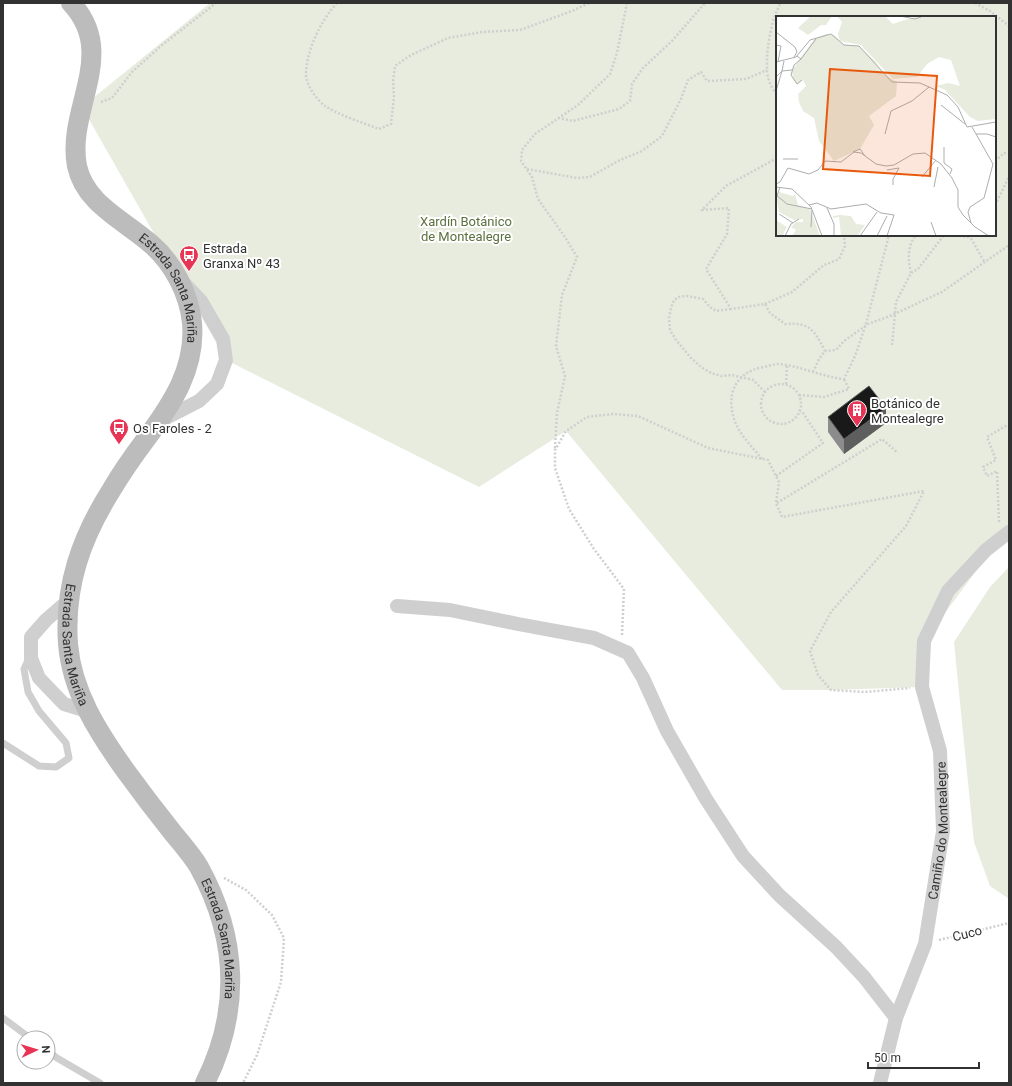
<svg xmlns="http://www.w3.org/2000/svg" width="1012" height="1086" font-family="Roboto,sans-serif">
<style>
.green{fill:#e7ecde;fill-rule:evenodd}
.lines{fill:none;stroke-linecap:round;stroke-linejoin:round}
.path{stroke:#cfcfcf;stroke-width:2.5;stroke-dasharray:2 2;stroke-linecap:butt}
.service{stroke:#cfcfcf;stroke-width:7}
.minor{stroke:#cfcfcf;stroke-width:14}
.secondary{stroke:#bcbcbc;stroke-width:20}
.wall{fill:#8c8c8c}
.shaded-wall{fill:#5e5e5e}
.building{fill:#191919;stroke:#5e5e5e}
.labels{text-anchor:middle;stroke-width:4;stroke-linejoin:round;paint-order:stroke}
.park-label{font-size:13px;fill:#5b703e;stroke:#fff}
.poi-label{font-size:13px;fill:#323232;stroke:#fff;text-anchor:start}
.street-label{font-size:13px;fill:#323232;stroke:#fff}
.inset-road{fill:none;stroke:#adadad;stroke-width:1}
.view{fill:#e8590c;fill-opacity:0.15;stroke:#e8590c;stroke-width:2}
.inset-edge{fill:none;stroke:#323232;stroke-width:2}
</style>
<rect width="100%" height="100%" fill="#fff"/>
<!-- green -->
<path class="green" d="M 210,3 L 1009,3 L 1009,533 L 1000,539 L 924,641 L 922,687 L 831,690 L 782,690 L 566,431 L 479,487 L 226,360 L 82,107 ZM 777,17 L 995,17 L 995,235 L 777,235 Z
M 1009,567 L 1009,899 L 990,886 L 974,842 L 954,642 L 990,587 Z"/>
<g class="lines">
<!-- path -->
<path class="path" d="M 337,3 C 321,20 306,51 306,75 C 306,85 317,100 325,106 C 341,116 361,122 379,129 L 391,124 L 394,97 L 393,81 L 395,66 L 411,55 L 448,38 L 482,32 L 520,30 L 572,11 L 589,3
M 975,3 L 990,11 L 1009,26
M 777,94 C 771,88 767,78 767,69 C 766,51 771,18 781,3
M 101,102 L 112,98 L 132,72 L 162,45 L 216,3
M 558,118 L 573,121 L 619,109 L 630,101 L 632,84 L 643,68 L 672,41 L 705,3
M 777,158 L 726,186 L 702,210 L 729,208 L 727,234 L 706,269 L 731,309 L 765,304 L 770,313 L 785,324 C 810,322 814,330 825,351
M 995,161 L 1004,153 L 1009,154
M 527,169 L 577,178 L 590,177 L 618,161 L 642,151 L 662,136 L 681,99 L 688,80 L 701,72 L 707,81 L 746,79 L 767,70
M 995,205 L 1009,177
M 951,235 L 969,237 L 971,235
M 969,235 L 985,263
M 911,273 C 908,260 907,246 916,235
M 765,304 L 792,292 L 824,265 L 839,259 L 845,246 L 844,235
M 731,309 L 716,311 L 710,307 L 703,299 L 687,296 L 679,297 L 674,300 L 671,308 L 669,318 L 670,330 L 676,340 L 691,358 L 701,367 L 711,373 L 721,376 L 732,375 L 753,380 L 765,392
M 892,345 L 896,302 L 911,273 L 918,269 L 944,235
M 813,372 L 819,359 L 825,351 L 836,350 L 844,341 L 868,324 L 890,316 L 942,292 L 1009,245
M761 404a20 20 0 1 1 40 0a20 20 0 1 1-40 0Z
M 786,384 L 787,366
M 799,395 L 824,397 L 849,389 L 844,379
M 555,448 L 557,413 L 565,376 L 556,346 L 562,295 L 577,257 L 565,237 L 538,199 L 532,177 L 521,161 L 522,150 L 535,134 L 578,105 L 610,74 L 617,53 L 627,3
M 762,459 C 754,449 741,436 736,424 C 725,398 733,372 764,367 C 769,366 774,364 779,364 C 801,366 822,377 844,379 L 855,356 L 866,324 L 889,235
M 776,476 L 823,443 L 803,413 L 800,412
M 777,503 L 882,439 L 898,453
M 999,522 L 997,471 L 987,476 L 983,467 L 996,460 L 987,437 L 1009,424
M 622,635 L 624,589 L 594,549 L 569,509 L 555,468 L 555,450 L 566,431 L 587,417 L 613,414 L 638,416 L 708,448 L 768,460 L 779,482 L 776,503 L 782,517 L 924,491 L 906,526 L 831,612 L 810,651 L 818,675 L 831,690 L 865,692 L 910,688
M 224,878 L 246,890 L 272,915 L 284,938 L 281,982 L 257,1055 L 243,1083
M 939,940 L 1009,923"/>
<!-- service -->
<path class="service" d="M 3,743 L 39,766 L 56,767 L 69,758 L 66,743 L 39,711 L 28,692 L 24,669 L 30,656
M 3,1018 L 30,1038
M 48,1051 L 57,1058 L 100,1083"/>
<!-- minor -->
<g class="minor">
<path d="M 160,421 L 199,401 L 217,384 L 226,360 L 223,339 L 201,301 L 184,283"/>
<path d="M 69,600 L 46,620 L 31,637 L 31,658 L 39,678 L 64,704 L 87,711"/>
<path d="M 397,606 L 450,610 L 518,624 L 594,638 L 628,653 L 643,678 L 667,731 L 706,799 L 743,856 L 779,895 L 836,947 L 864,977 L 896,1018"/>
<path id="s1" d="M 880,1083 L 896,1018 L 925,944 L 943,831 L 940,751 L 922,687 L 924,641 L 948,591 L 986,550 L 1009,532"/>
</g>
<!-- secondary -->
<path class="secondary" id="s2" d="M 71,3 C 119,54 66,109 77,166 C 85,204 124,220 151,244 C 173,263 189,293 192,323 C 196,368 172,404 146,439 C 134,455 122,472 112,489 C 81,538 64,586 68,644 C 72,692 98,732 125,770 C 141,792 157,813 173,833 C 182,844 192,855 199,867 C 238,938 241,1011 205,1083"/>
</g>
<!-- wall -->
<path class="wall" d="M 828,417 L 886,423 L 844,454 L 828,432 Z"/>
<!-- shaded-wall -->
<path class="shaded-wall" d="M 886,408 L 886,423 L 844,454 L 844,439 Z"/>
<!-- building -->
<path class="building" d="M 869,386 L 886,408 L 844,439 L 828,417 Z"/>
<!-- icons -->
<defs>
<symbol id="bus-pin" viewBox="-11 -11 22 30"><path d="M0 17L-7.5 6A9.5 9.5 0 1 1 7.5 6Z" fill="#e93555" stroke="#fff"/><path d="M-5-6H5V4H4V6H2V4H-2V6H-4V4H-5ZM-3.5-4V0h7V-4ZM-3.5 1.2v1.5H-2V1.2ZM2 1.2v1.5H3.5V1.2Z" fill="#fff"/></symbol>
<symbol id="building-pin" viewBox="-11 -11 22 30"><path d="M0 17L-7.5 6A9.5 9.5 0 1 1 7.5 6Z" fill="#e93555" stroke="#fff"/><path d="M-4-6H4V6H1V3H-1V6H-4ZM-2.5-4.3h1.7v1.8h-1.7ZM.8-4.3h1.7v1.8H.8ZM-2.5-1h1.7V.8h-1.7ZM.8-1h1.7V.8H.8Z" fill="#fff"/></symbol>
</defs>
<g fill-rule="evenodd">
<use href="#bus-pin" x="178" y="244" width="22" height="30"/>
<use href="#building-pin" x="846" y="399" width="22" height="30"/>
<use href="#bus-pin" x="108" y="417" width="22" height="30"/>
</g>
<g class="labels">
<!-- park labels -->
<g class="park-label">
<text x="466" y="226">Xardín Botánico<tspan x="466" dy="15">de Montealegre</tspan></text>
</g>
<!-- poi labels -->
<g class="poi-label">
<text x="203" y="253">Estrada<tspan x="203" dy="15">Granxa Nº 43</tspan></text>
<text x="871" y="408">Botánico de<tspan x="871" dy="15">Montealegre</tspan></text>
<text x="133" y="433">Os Faroles - 2</text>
</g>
<!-- street labels -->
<g class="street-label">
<text dy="5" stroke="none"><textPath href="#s2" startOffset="329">Estrada Santa Mariña</textPath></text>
<text dy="5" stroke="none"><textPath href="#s2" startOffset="725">Estrada Santa Mariña</textPath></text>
<text dy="5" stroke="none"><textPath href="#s1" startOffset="261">Camiño do Montealegre</textPath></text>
<text transform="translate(967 933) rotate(-14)" y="5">Cuco</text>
<text dy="5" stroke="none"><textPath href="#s2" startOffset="1061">Estrada Santa Mariña</textPath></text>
</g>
</g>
<!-- overview -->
<g transform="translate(776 16)">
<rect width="220" height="220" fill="#fff"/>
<path d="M 35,0 L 56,0 L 50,9 L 45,9 L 32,19 L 22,12 ZM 61,0 L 109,0 L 117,8 L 141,0 L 220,0 L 220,103 L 202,105 L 194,101 L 169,74 L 160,70 L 172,67 L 184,70 L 175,44 L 163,41 L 151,48 L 141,61 L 117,63 L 85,29 L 64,25 L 62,18 L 66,6 ZM 50,18 L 58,19 L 68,29 L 83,30 L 100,46 L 107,58 L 121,66 L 120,80 L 93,100 L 98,109 L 84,133 L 58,145 L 43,125 L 38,102 L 27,95 L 23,86 L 22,78 L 30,70 L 27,64 L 21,68 L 17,64 L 16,54 L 39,22 ZM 3,176 L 17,180 L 19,178 L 22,189 L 34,193 L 44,220 L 16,220 L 20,214 L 15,211 L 20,206 L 27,206 L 27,203 L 18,204 L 3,196 L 0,178 ZM 64,199 L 75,200 L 80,208 L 89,209 L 82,219 L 65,220 L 63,201 L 57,202 L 57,200 ZM 0,204 L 11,211 L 6,220 L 0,218 Z" fill="#e7ecde"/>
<path class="inset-road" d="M 124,0 L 139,3 L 145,1M 0,16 L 19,31 L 21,36 L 18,41M 0,29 L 5,30 L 2,46M 21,40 L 25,43 L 18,49 L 15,59 L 21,68 L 26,64M 25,43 L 40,23M 0,46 L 20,41 L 34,24 L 55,18 L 68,29 L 83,30 L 116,66 L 144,67 L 171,79 L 182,91 L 191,111 L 220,106M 0,61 L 6,55 L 8,45M 0,75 L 6,55 L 16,54M 165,89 L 189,108M 109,118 L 115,95 L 136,85 L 153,71M 200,118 L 211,118 L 220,121M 168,131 L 168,147 L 176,153 L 174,158M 77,136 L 84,133 L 89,140M 7,143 L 22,143M 111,154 L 123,152 L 117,163 L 117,169M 146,161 L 160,144M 0,168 L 4,166 L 12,152 L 33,158 L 42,154 L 49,145 L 65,146 L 78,136 L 85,137 L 100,148 L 110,150 L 118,149 L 137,138 L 149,137 L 165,148 L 176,162 L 182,174 L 182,191 L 187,199 L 199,211 L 213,220M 0,171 L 16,173 L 35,191 L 46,220M 158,171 L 162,151M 0,179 L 11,188 L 36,193M 0,183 L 4,171M 33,189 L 41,187 L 55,193 L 90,188 L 105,197 L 118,199 L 111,220M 51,192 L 58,208 L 58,220M 3,198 L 17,207M 155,206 L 160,220M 195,207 L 192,196 L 194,191 L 208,182 L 217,148 L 196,111M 35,211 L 36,194M 9,220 L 15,208 L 23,203M 84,220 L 101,196M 101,220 L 111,200"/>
<path class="view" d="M 54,53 L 161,60 L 154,160 L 47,153 Z"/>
<rect width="220" height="220" class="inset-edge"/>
</g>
<!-- border -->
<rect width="1012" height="1086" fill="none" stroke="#323232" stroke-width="8"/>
<!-- north arrow -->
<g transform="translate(36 1050) rotate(86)"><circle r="19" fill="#ffffff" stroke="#adadad"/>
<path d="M0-3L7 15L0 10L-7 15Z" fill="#e93555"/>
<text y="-6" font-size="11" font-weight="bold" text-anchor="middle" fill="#323232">N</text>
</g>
<!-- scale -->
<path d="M868 1062v6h111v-6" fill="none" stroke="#323232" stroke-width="2"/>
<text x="874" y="1062" font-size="12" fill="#323232" stroke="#ffffff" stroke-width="3" paint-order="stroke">50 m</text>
</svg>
